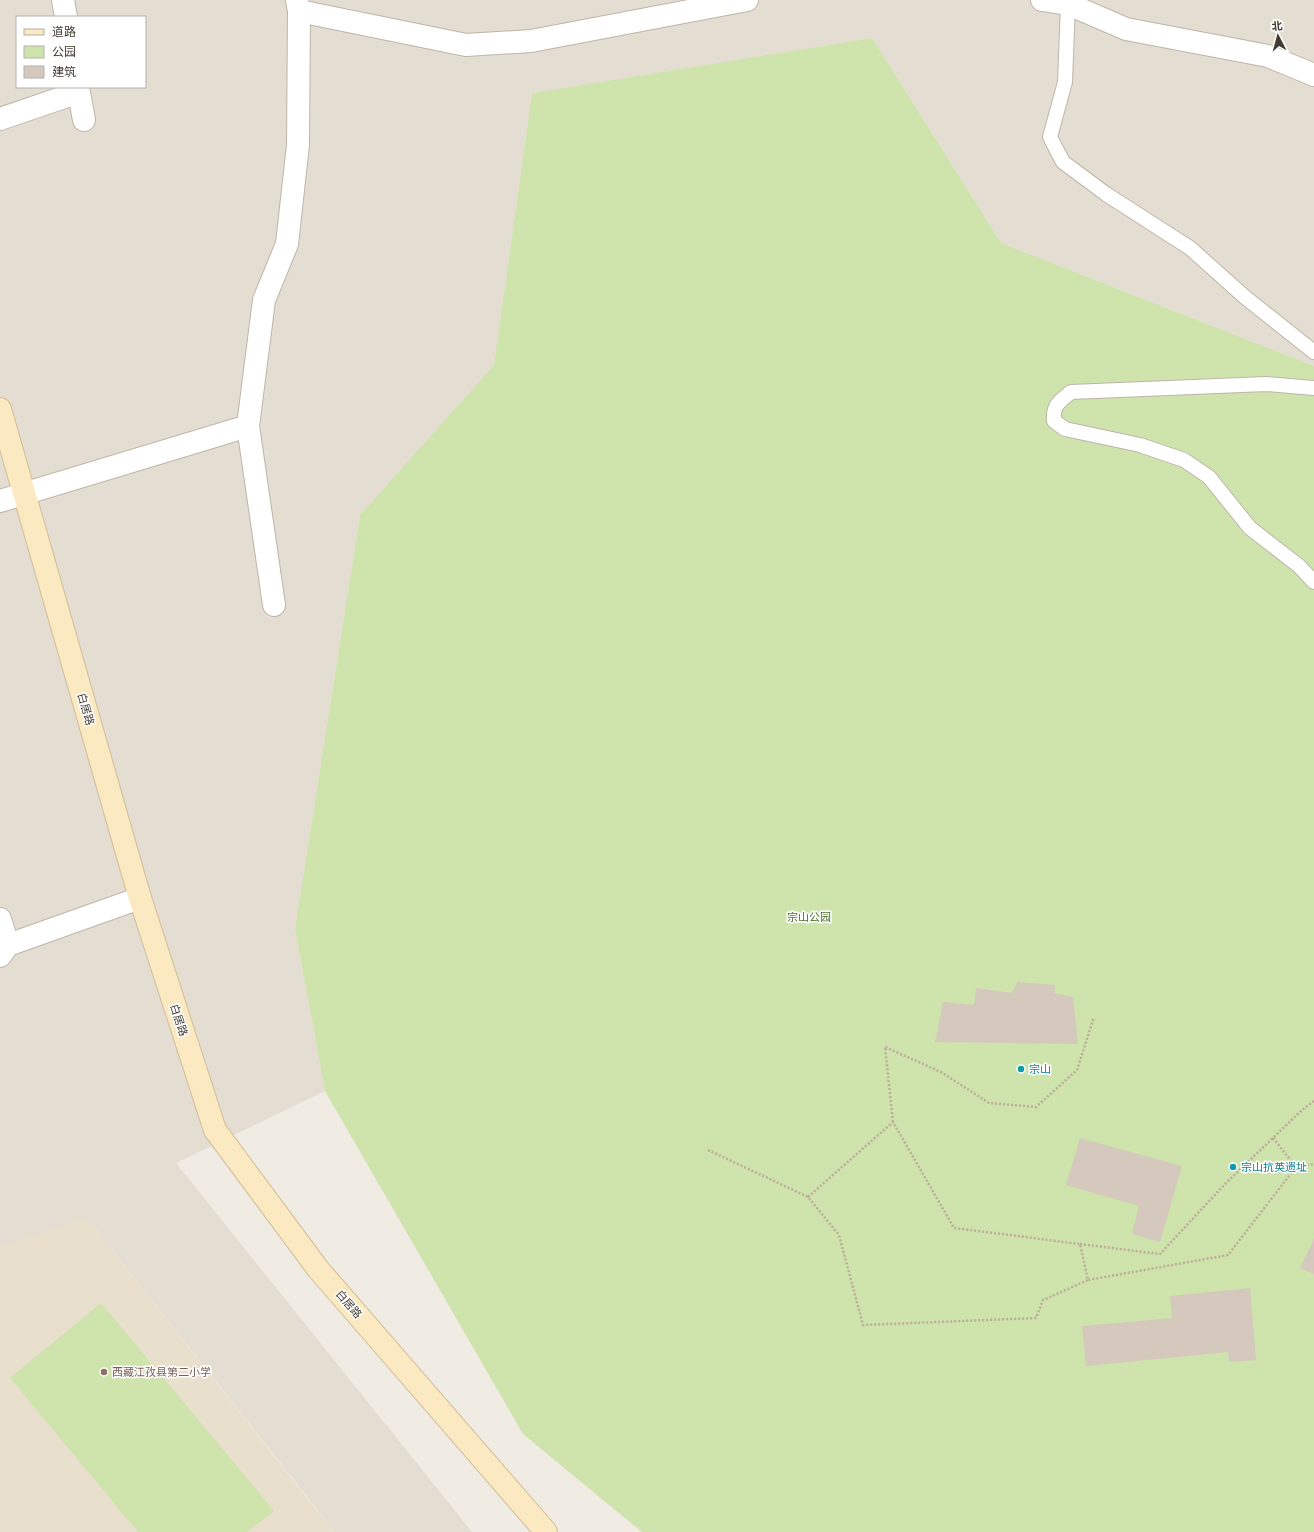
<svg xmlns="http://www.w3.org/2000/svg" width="1314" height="1532" font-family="'PT Sans','Noto Sans SC',sans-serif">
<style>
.residential{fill:#e4ddd1;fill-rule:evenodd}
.education{fill:#e9dfcd}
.green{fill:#cfe3ad}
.building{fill:#d4c9bc}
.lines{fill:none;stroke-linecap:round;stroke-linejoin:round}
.lane-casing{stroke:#beb5a9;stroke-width:16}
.street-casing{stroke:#beb5a9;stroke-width:24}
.secondary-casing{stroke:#d1bd97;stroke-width:24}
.path{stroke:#bcac98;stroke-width:2.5;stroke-dasharray:2 2;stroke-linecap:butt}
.lane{stroke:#fff;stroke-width:14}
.street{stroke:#fff;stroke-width:22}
.secondary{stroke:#fbe9c2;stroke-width:22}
.culture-dot{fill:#0f9aa8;stroke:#fff;stroke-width:1.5}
.education-dot{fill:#8d6e63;stroke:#fff;stroke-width:1.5}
.labels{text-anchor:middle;stroke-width:3;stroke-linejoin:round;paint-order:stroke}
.street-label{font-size:11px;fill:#413b34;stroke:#fff}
.park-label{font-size:11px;fill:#4a6f2b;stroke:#fff}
.culture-label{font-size:11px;fill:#0d838f;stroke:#fff;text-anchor:start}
.education-label{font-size:11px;fill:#785e54;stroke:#fff;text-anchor:start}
</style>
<rect width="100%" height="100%" fill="#f0ebe3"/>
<!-- residential -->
<path class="residential" d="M 0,0 L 1314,0 L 1314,366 L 1001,243 L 872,38 L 532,93 L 494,365 L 360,515 L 295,929 L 325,1091 L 176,1163 L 472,1532 L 335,1532 L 87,1218 L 0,1247 ZM 17,17 L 145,17 L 145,87 L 17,87 Z"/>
<!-- education -->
<path class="education" d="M 87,1218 L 307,1498 L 335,1532 L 0,1532 L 0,1247 Z"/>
<!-- green -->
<path class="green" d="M 872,38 L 1001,243 L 1314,366 L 1314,1532 L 642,1532 L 523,1434 L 325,1091 L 295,929 L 360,515 L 494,365 L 532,93 Z
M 101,1303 L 274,1511 L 247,1532 L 138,1532 L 10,1378 Z"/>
<!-- building -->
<path class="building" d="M 1018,982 L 1055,985 L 1054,993 L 1073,997 L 1078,1044 L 935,1042 L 943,1002 L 974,1005 L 976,988 L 1012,993 Z
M 1080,1138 L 1182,1166 L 1160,1242 L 1132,1234 L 1139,1206 L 1066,1185 Z
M 1314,1239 L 1314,1274 L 1300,1268 Z
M 1250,1288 L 1256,1360 L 1229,1362 L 1228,1352 L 1086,1366 L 1082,1326 L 1172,1318 L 1170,1296 Z"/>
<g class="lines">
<defs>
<path id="lane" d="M 1068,4 L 1065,82 L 1050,137 L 1063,162 L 1106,194 L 1190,248 L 1246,298 L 1314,352
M 1314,388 L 1266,384 L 1071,392 C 1059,402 1053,404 1054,421 L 1065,429 L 1140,445 L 1184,460 L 1209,477 L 1250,528 L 1299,566 L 1314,582"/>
<path id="street" d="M 63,0 L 66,17
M 1042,0 L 1068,4 L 1126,29 L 1268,56 L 1314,75
M 299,11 L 466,45 L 531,41 L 747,0
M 78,87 L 84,120
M 0,119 L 79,92
M 0,501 L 248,426
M 274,605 L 248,426 L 264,300 L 287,244 L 298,145 L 299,11 L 297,0
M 0,919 L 8,945
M 0,956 L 8,945 L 140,898"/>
<path id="secondary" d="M 0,409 L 140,898 L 215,1130 L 318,1269 L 546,1532"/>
</defs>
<!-- lane casing -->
<use href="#lane" class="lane-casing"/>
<!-- street casing -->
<use href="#street" class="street-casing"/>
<!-- secondary casing -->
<use href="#secondary" class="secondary-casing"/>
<!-- path -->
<path class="path" d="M 893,1122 L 885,1047 L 941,1072 L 989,1103 L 1036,1107 L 1077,1070 L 1094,1017
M 1273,1138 L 1296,1167
M 708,1150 L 808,1197 L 839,1235 L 863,1325 L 1036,1318 L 1043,1300 L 1088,1280
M 808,1197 L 893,1122 L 954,1228 L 1080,1244 L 1088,1280 L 1228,1255 L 1296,1167 L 1314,1164
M 1080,1244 L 1160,1254 L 1225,1184 L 1302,1110 L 1314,1101"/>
<!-- lane -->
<use href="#lane" class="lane"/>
<!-- street -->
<use href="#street" class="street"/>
<!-- secondary -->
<use href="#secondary" class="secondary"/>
</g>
<!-- markers -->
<g class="culture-dot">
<circle cx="1021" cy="1069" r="4"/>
<circle cx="1233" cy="1167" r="4"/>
</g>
<circle class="education-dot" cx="104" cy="1372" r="4"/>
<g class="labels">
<!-- street labels -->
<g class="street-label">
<text transform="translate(86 709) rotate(74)" y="4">白居路</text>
<text transform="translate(179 1020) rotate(72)" y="4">白居路</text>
<text transform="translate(349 1304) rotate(49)" y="4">白居路</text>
</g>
<!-- park labels -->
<g class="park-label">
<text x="809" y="921">宗山公园</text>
</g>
<!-- culture labels -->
<g class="culture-label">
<text x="1029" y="1073">宗山</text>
<text x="1241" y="1171">宗山抗英遗址</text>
</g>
<!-- education labels -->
<g class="education-label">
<text x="112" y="1376">西藏江孜县第二小学</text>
</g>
</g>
<!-- legend -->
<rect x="16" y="16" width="130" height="72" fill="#ffffff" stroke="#b3b1ae"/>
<rect x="24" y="29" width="20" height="6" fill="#fbe9c2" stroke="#b3b1ae"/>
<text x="52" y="36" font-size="12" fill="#413b34">道路</text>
<rect x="24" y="46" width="20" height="12" fill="#cfe3ad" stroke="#b3b1ae"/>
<text x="52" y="56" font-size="12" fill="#413b34">公园</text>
<rect x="24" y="66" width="20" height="12" fill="#d4c9bc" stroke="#b3b1ae"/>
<text x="52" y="76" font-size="12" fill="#413b34">建筑</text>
<!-- north arrow -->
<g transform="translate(1278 36) rotate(354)" stroke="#ffffff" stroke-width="3" paint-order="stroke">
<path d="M0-3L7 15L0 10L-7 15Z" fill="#413b34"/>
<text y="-6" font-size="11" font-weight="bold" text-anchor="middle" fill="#413b34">北</text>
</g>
</svg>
